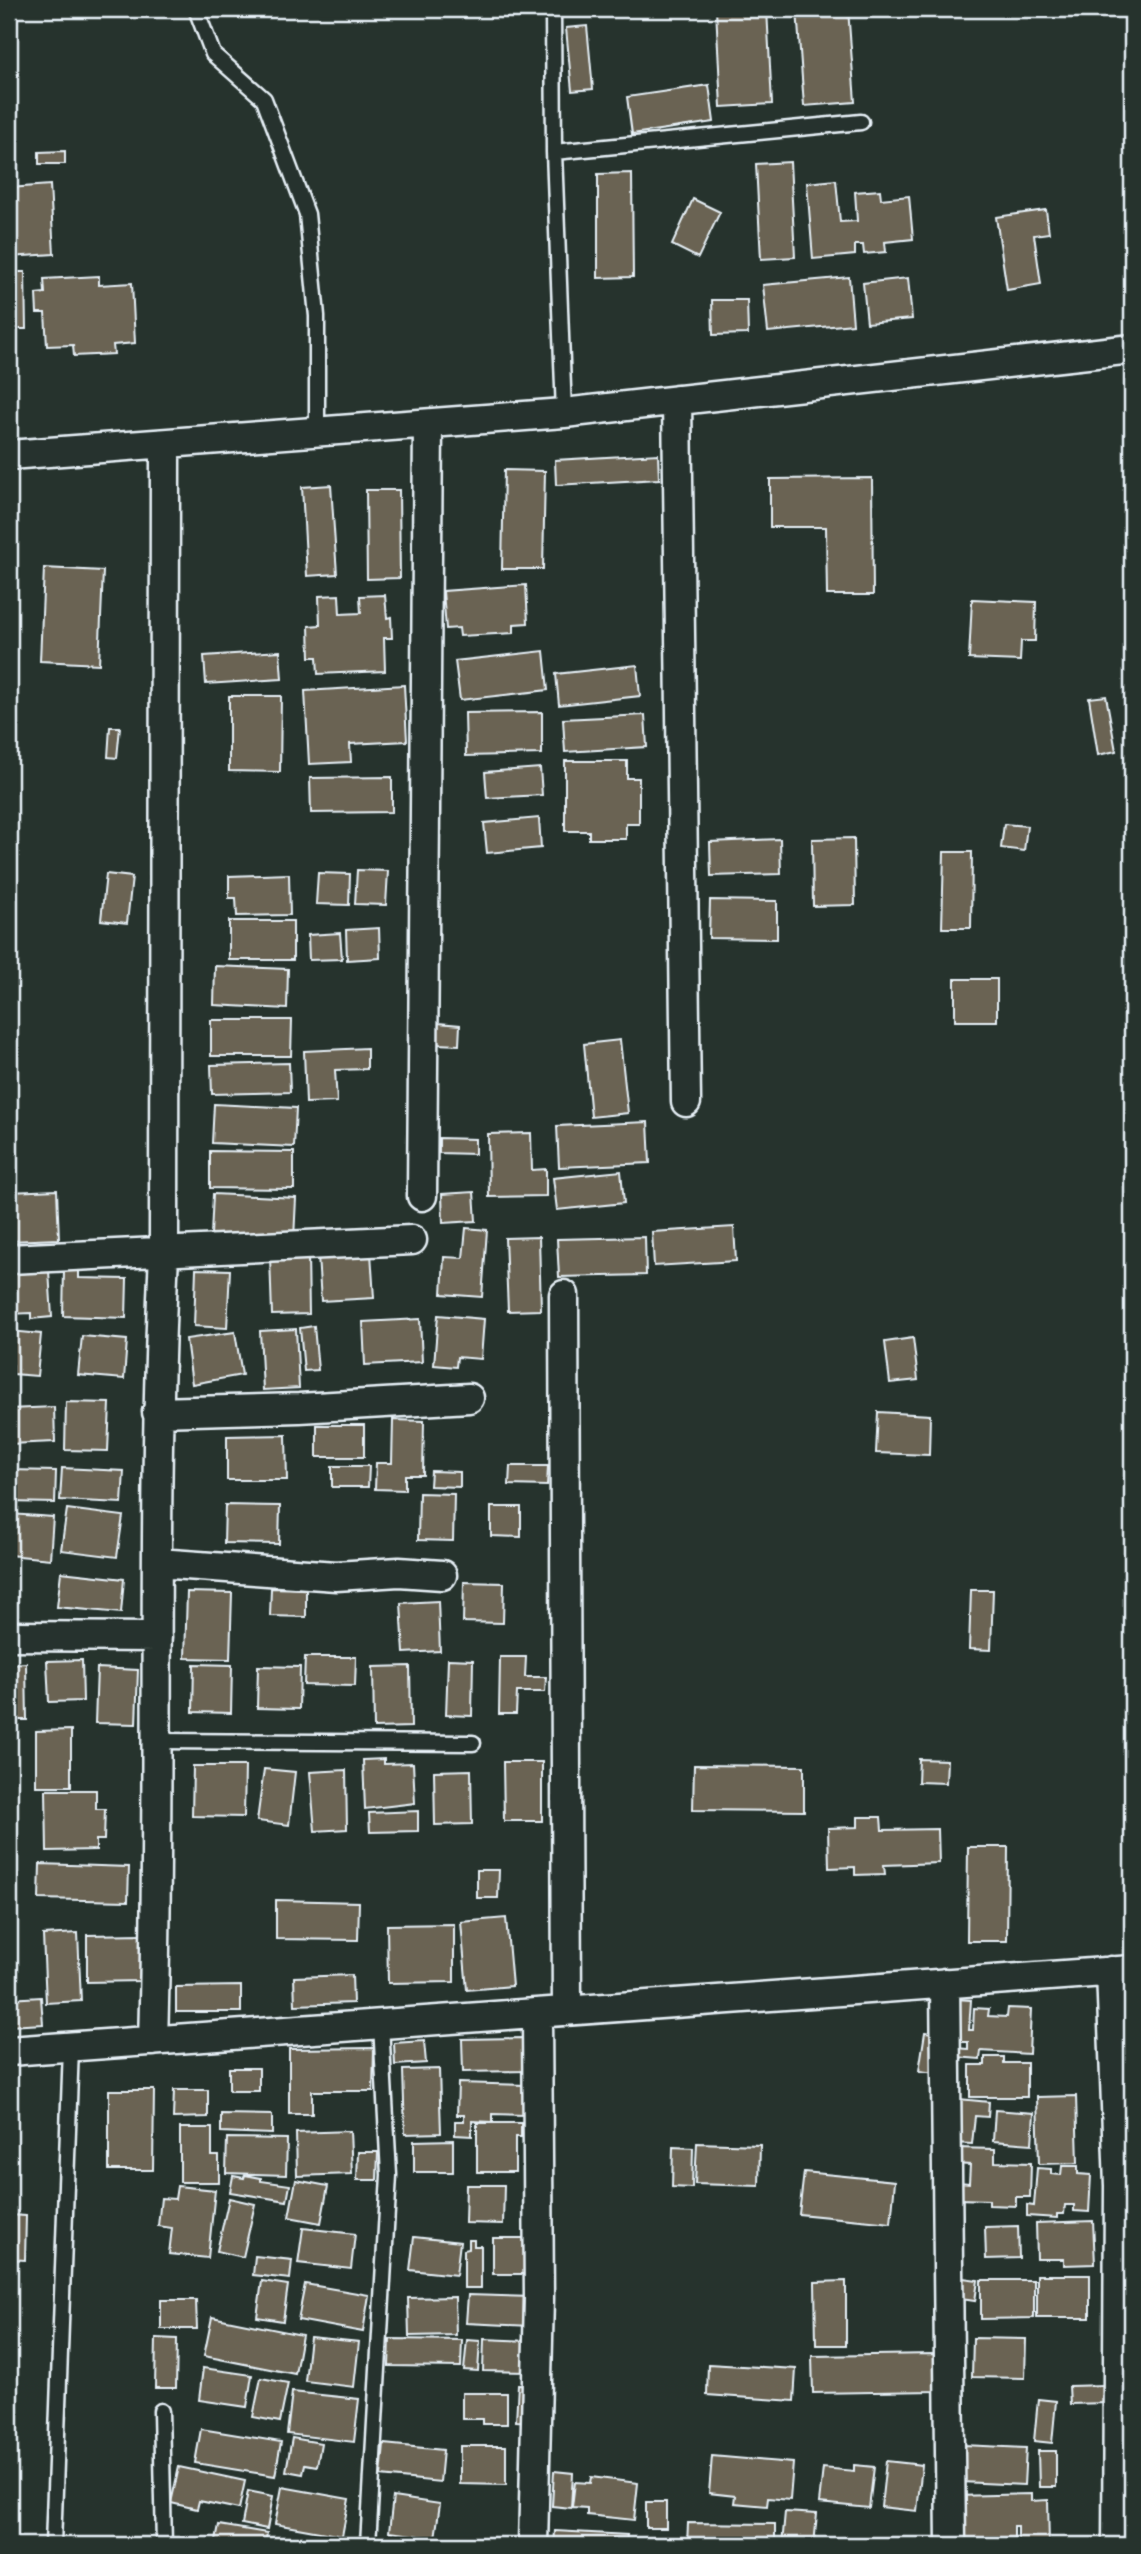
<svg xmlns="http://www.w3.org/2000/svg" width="1141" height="2554" font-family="'Architects Daughter',sans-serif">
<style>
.building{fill:#6a6452;stroke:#e8f1f8;stroke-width:2}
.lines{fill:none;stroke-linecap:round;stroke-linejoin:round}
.service-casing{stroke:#e8f1f8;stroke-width:19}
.minor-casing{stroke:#e8f1f8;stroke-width:33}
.service{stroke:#26332d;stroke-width:14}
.minor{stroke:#26332d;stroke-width:28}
</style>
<rect width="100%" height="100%" fill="#26332d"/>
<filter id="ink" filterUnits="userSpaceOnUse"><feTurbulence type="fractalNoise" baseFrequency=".0143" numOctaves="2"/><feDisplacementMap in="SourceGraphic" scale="14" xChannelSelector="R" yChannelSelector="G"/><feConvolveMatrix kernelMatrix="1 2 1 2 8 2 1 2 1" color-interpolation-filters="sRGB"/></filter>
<g filter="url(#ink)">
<!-- building -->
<path class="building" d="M 716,9 L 767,9 L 772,104 L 721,107 Z
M 797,9 L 848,9 L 855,102 L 804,106 Z
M 587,26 L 593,89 L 572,91 L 566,28 Z
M 709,85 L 714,122 L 632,134 L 627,97 Z
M 65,151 L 65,164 L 39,164 L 39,152 Z
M 790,162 L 795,257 L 761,259 L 756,164 Z
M 632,173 L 633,277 L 598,278 L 598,174 Z
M 836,180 L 840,222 L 857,221 L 855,192 L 880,190 L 881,199 L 909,196 L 913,239 L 885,242 L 886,252 L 864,254 L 863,245 L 855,245 L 855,255 L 813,259 L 807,183 Z
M 50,185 L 54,254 L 9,257 L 9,188 Z
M 693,199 L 720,212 L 698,258 L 672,245 Z
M 1046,210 L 1049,233 L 1034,235 L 1041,284 L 1007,290 L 996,217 Z
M 9,272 L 25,272 L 26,329 L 9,329 Z
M 99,276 L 99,285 L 132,283 L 135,343 L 113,345 L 114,354 L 74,356 L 73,345 L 47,346 L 45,313 L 37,313 L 36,294 L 45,293 L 44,279 Z
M 849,277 L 853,324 L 768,332 L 763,285 Z
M 908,278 L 912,319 L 867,323 L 863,283 Z
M 712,300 L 747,300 L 748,334 L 713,335 Z
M 658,454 L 659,479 L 556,485 L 555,460 Z
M 504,470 L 545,471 L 543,569 L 502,569 Z
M 872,478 L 873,595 L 827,595 L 826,527 L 770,527 L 770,479 Z
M 331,485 L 337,574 L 307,576 L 302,487 Z
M 366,490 L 399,490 L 400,578 L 367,579 Z
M 44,568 L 103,571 L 99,664 L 40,661 Z
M 526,585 L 528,623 L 514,624 L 514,633 L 460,636 L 459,628 L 446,629 L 443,591 Z
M 339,595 L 340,614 L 361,613 L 360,596 L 385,595 L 387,618 L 391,617 L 392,638 L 384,638 L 385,671 L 318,674 L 317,657 L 310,657 L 309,626 L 320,625 L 319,596 Z
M 972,599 L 1036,602 L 1035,641 L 1021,641 L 1020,661 L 969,659 Z
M 280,651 L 282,679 L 206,684 L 204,656 Z
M 544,651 L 548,690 L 460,700 L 455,661 Z
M 637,665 L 640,696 L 559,705 L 556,674 Z
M 404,685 L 407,741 L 350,744 L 351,762 L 309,764 L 305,691 Z
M 229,696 L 281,696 L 280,772 L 229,771 Z
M 1106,696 L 1116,751 L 1098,755 L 1089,698 Z
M 542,712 L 542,754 L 466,756 L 465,713 Z
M 645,715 L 647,747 L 565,752 L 563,719 Z
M 110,727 L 120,727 L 117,758 L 108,757 Z
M 565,761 L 627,761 L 627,778 L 639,778 L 639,824 L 626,824 L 626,839 L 589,839 L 589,831 L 565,831 Z
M 540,768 L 542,795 L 487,798 L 485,772 Z
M 392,777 L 392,812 L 311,813 L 310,778 Z
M 539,818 L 541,848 L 487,853 L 484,823 Z
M 1004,824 L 1027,826 L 1024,851 L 1001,848 Z
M 854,838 L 855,905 L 813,906 L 812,839 Z
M 780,839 L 781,874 L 711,876 L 710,842 Z
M 944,852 L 972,852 L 971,928 L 942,928 Z
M 357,870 L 388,871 L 386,905 L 355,904 Z
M 318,873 L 350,874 L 349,905 L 316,904 Z
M 106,874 L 132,877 L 127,923 L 101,920 Z
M 289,874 L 290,915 L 237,916 L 236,898 L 229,898 L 229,876 Z
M 710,900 L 777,901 L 777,939 L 709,938 Z
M 229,921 L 293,921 L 293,960 L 229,960 Z
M 379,928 L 380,958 L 347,960 L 346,930 Z
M 340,933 L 342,959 L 309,960 L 308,935 Z
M 215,966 L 288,969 L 287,1009 L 214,1005 Z
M 955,979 L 997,979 L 997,1021 L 955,1021 Z
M 211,1020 L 292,1020 L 291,1056 L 211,1056 Z
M 438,1023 L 460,1025 L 459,1045 L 437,1044 Z
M 620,1040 L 628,1113 L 591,1117 L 584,1044 Z
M 367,1048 L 367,1069 L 335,1070 L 337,1102 L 306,1103 L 304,1051 Z
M 289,1063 L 290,1092 L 212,1094 L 211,1065 Z
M 214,1104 L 296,1108 L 294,1147 L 212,1143 Z
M 648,1122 L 650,1163 L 559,1167 L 557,1126 Z
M 531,1133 L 532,1170 L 546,1169 L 546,1196 L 489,1197 L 488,1134 Z
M 439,1138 L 475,1139 L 475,1154 L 439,1153 Z
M 210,1151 L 294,1152 L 294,1189 L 210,1188 Z
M 621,1171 L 624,1203 L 557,1210 L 553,1178 Z
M 57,1190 L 59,1239 L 9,1241 L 9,1192 Z
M 474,1192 L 476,1221 L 443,1223 L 442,1194 Z
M 213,1194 L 296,1198 L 294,1239 L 211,1235 Z
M 734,1227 L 736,1261 L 654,1266 L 652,1232 Z
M 466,1228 L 487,1230 L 482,1297 L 442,1294 L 444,1257 L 463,1258 Z
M 539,1237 L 541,1310 L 508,1311 L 505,1238 Z
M 645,1237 L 646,1275 L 559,1277 L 557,1239 Z
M 371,1253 L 374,1298 L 321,1301 L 318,1256 Z
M 308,1254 L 309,1314 L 272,1315 L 270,1256 Z
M 196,1269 L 230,1270 L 227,1328 L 194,1326 Z
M 64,1270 L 79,1270 L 79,1278 L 127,1279 L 126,1318 L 63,1316 Z
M 49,1271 L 52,1317 L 31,1319 L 31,1313 L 9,1314 L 9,1273 Z
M 438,1315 L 484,1319 L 481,1359 L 457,1357 L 456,1367 L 434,1365 Z
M 420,1319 L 422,1362 L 365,1365 L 363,1322 Z
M 314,1326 L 318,1370 L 304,1371 L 300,1328 Z
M 296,1329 L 299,1388 L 263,1390 L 260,1331 Z
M 9,1331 L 41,1334 L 37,1376 L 13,1374 L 13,1365 L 9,1364 Z
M 235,1332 L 242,1375 L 192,1384 L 186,1339 Z
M 82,1336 L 127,1340 L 124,1379 L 78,1375 Z
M 913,1338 L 918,1380 L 890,1383 L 885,1342 Z
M 66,1402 L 110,1403 L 108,1451 L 65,1450 Z
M 54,1407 L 55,1442 L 9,1444 L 9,1409 Z
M 878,1412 L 930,1415 L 929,1455 L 876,1453 Z
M 393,1420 L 424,1421 L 423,1475 L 405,1475 L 405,1490 L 375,1489 L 376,1463 L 392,1463 Z
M 317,1425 L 364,1425 L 364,1457 L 317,1457 Z
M 286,1435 L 287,1480 L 227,1480 L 227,1436 Z
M 332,1466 L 369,1466 L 368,1487 L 332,1487 Z
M 510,1466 L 548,1466 L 547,1486 L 509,1485 Z
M 62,1468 L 124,1471 L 122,1503 L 60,1500 Z
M 9,1470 L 56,1471 L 55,1503 L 9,1502 Z
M 431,1471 L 460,1472 L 460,1487 L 430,1486 Z
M 419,1493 L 454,1494 L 453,1541 L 418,1540 Z
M 225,1505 L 280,1506 L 279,1544 L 224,1543 Z
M 491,1507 L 521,1507 L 521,1537 L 491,1536 Z
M 67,1509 L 123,1516 L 117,1557 L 61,1550 Z
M 9,1514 L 53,1517 L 50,1559 L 9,1555 Z
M 61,1572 L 124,1579 L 121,1613 L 57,1607 Z
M 464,1582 L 504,1583 L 503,1623 L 463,1622 Z
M 271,1588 L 306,1589 L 306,1617 L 270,1616 Z
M 971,1590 L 993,1590 L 991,1650 L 969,1649 Z
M 187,1592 L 232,1593 L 230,1659 L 185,1658 Z
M 438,1601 L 440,1651 L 404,1653 L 401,1603 Z
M 305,1657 L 356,1657 L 355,1686 L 304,1685 Z
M 500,1657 L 526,1657 L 525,1677 L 546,1677 L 545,1692 L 517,1692 L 516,1714 L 499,1714 Z
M 448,1659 L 473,1660 L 472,1716 L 446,1715 Z
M 82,1660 L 83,1701 L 49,1702 L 47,1661 Z
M 26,1663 L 27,1720 L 9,1720 L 9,1664 Z
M 194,1664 L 232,1665 L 231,1713 L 193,1712 Z
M 258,1666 L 300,1667 L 299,1709 L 257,1708 Z
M 410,1666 L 411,1727 L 374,1728 L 373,1667 Z
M 97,1668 L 138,1670 L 136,1724 L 95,1723 Z
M 71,1730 L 71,1786 L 36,1786 L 36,1731 Z
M 384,1759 L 384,1764 L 413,1763 L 415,1803 L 365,1809 L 363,1760 Z
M 919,1759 L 947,1760 L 946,1783 L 918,1782 Z
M 503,1762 L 542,1762 L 542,1821 L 504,1821 Z
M 694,1765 L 804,1766 L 804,1811 L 693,1810 Z
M 193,1766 L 245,1766 L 244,1817 L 192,1816 Z
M 264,1769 L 295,1772 L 289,1825 L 257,1821 Z
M 346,1770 L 347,1829 L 315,1831 L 310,1772 Z
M 471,1770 L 472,1824 L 435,1825 L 434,1771 Z
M 46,1790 L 96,1790 L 96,1809 L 105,1809 L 104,1840 L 96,1840 L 96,1850 L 47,1851 Z
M 418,1811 L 418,1831 L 370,1832 L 369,1813 Z
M 858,1817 L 881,1817 L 882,1830 L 938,1829 L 939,1863 L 884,1865 L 885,1874 L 855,1875 L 855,1867 L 829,1868 L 828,1828 L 858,1827 Z
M 968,1847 L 1008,1847 L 1007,1941 L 967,1941 Z
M 40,1864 L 129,1867 L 128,1901 L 39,1899 Z
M 477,1870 L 499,1870 L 498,1898 L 477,1898 Z
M 276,1900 L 359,1902 L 358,1940 L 276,1939 Z
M 506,1918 L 512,1986 L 467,1990 L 461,1922 Z
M 454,1924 L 454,1982 L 388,1983 L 387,1925 Z
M 78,1933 L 81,2001 L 46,2003 L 43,1935 Z
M 142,1934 L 142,1981 L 87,1982 L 87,1935 Z
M 352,1975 L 353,2003 L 295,2005 L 294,1977 Z
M 241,1986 L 241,2012 L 176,2012 L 176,1987 Z
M 41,1997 L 43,2024 L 9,2026 L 9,1999 Z
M 955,1999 L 971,2000 L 969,2030 L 973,2030 L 974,2008 L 989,2009 L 988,2016 L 1007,2017 L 1008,2008 L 1031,2009 L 1029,2054 L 981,2051 L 980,2059 L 956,2057 L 956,2048 L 968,2049 L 968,2042 L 956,2042 Z
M 925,2032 L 941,2034 L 935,2073 L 919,2071 Z
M 523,2038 L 524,2071 L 463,2072 L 462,2039 Z
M 424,2041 L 426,2063 L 395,2065 L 394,2043 Z
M 374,2048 L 373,2091 L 312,2091 L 312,2114 L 289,2114 L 289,2049 Z
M 985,2057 L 1004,2057 L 1004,2063 L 1027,2063 L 1027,2097 L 970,2097 L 970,2065 L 985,2065 Z
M 229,2068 L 259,2068 L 259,2091 L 229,2091 Z
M 439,2069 L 441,2133 L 405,2134 L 403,2070 Z
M 458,2083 L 525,2085 L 524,2115 L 493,2114 L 493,2122 L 472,2121 L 472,2136 L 455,2135 L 455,2121 L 464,2121 L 464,2115 L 457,2115 Z
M 109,2090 L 154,2090 L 153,2170 L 109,2170 Z
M 174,2090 L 208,2090 L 208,2117 L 173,2118 Z
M 1076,2096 L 1078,2163 L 1039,2164 L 1037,2097 Z
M 959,2099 L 989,2102 L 988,2117 L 975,2116 L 972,2144 L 955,2143 Z
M 995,2110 L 1034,2113 L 1032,2144 L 993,2141 Z
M 221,2114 L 272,2115 L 272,2134 L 221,2132 Z
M 477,2123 L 521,2123 L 521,2137 L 515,2137 L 515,2172 L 477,2172 Z
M 180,2128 L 212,2128 L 212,2156 L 219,2156 L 219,2182 L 180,2182 Z
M 350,2131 L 352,2174 L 297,2176 L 296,2133 Z
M 227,2138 L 287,2139 L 286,2175 L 226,2173 Z
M 453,2140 L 453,2172 L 414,2172 L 414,2141 Z
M 697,2143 L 760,2145 L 759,2186 L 695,2184 Z
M 673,2147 L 693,2148 L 692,2188 L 672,2187 Z
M 955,2148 L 995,2149 L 995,2162 L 1031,2163 L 1030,2197 L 1016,2197 L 1016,2206 L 989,2205 L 989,2200 L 958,2199 L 959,2182 L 969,2183 L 970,2165 L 955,2164 Z
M 358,2152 L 378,2152 L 377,2180 L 357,2180 Z
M 1062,2166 L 1078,2166 L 1078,2174 L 1091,2175 L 1089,2212 L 1074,2211 L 1074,2205 L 1065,2205 L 1064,2214 L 1057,2214 L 1057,2218 L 1027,2216 L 1027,2205 L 1034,2206 L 1037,2168 L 1051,2169 L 1051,2174 L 1061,2175 Z
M 804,2172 L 895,2181 L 891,2223 L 799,2214 Z
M 245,2175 L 261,2178 L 261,2181 L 290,2185 L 287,2201 L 230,2192 L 233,2176 L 244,2178 Z
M 296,2180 L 328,2186 L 321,2223 L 289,2217 Z
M 466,2185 L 504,2185 L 503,2224 L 465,2223 Z
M 177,2186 L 215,2190 L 208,2258 L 169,2254 L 172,2228 L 158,2226 L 161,2198 L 175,2199 Z
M 229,2198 L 255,2204 L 243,2257 L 217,2251 Z
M 9,2215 L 26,2216 L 25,2260 L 9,2259 Z
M 1093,2221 L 1095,2264 L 1064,2265 L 1064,2259 L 1037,2259 L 1036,2223 Z
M 1018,2226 L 1019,2258 L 986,2259 L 985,2227 Z
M 303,2228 L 355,2234 L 351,2269 L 298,2263 Z
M 414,2237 L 460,2242 L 456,2275 L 410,2270 Z
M 493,2238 L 526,2238 L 526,2274 L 493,2274 Z
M 469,2240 L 474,2240 L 474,2246 L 481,2246 L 481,2288 L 464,2288 L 464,2250 L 469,2249 Z
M 255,2256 L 292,2260 L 290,2279 L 253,2275 Z
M 1037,2275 L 1090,2275 L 1090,2318 L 1037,2318 Z
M 963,2278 L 978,2280 L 975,2301 L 961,2299 Z
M 981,2280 L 1034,2280 L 1034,2318 L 981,2319 Z
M 262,2281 L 288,2285 L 283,2321 L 257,2317 Z
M 846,2281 L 846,2345 L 816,2345 L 815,2282 Z
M 305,2284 L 369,2295 L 363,2332 L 298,2320 Z
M 468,2295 L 532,2297 L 531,2326 L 466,2323 Z
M 455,2297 L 456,2335 L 409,2336 L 408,2298 Z
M 161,2300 L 196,2300 L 197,2329 L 161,2329 Z
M 212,2317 L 302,2335 L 295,2374 L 204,2356 Z
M 310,2337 L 359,2342 L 354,2387 L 305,2381 Z
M 156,2338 L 177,2339 L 176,2388 L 155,2388 Z
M 973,2338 L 1026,2339 L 1025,2378 L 972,2377 Z
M 390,2339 L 462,2340 L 461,2367 L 389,2366 Z
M 484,2339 L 529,2341 L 528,2372 L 483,2371 Z
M 467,2340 L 480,2341 L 478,2371 L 464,2370 Z
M 934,2354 L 935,2391 L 813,2393 L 812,2356 Z
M 708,2364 L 796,2369 L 794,2401 L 707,2395 Z
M 203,2368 L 252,2375 L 247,2407 L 199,2400 Z
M 261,2378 L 288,2383 L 280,2422 L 253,2417 Z
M 518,2384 L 536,2385 L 534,2422 L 516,2421 Z
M 1106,2385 L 1106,2403 L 1070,2404 L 1069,2386 Z
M 292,2392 L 359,2399 L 354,2442 L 287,2434 Z
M 462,2393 L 507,2393 L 507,2424 L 482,2424 L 482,2419 L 462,2419 Z
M 1038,2399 L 1056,2401 L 1052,2443 L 1034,2441 Z
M 201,2429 L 281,2442 L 275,2476 L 195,2463 Z
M 292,2438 L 321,2443 L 317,2466 L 305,2464 L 303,2474 L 286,2471 Z
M 384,2444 L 443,2450 L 440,2482 L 381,2476 Z
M 963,2445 L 1026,2448 L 1024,2485 L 961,2482 Z
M 460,2446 L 506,2446 L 506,2485 L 460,2484 Z
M 1038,2451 L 1056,2451 L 1056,2487 L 1039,2487 Z
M 712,2456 L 793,2463 L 790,2500 L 768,2498 L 767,2506 L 734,2503 L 735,2496 L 709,2493 Z
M 886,2461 L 922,2465 L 917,2511 L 881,2507 Z
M 854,2465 L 874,2467 L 869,2508 L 819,2503 L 823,2468 L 854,2471 Z
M 179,2467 L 245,2481 L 239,2509 L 199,2501 L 197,2509 L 171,2503 Z
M 554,2471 L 573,2473 L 571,2508 L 552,2506 Z
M 591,2477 L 638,2483 L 634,2520 L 587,2515 L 587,2508 L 572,2507 L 575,2482 L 590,2483 Z
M 282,2487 L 349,2499 L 342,2536 L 275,2524 Z
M 248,2491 L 273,2496 L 267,2529 L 242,2524 Z
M 1031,2494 L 1031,2501 L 1048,2500 L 1049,2545 L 1018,2545 L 1018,2526 L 1014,2526 L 1014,2539 L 956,2540 L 954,2496 Z
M 393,2497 L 440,2504 L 435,2538 L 389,2532 Z
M 646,2502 L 666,2502 L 666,2528 L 646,2528 Z
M 785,2512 L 817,2514 L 814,2545 L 782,2545 Z
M 688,2523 L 775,2524 L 775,2545 L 687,2545 Z
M 219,2525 L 267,2533 L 265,2545 L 215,2545 Z
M 555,2531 L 627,2535 L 626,2545 L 554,2545 Z
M 295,2537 L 337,2545 L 293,2545 Z"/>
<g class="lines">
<defs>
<path id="service" d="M 196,9 L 213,54 L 264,99 L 307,214 L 317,316 L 317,433
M 553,9 L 554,152 L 564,413
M 554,152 L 861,122
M 158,1741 L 473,1743
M 161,2411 L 164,2545
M 53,2545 L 71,2047
M 368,2545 L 389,2175 L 381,2024"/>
<path id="minor" d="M 677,400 L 686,1102
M 9,455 L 564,413 L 1132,349
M 422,1196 L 428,425
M 9,1259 L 412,1240
M 564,1295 L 567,2011
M 157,1412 L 299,1408 L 469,1398
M 158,1563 L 336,1576 L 399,1572 L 442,1575
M 9,1636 L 157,1637
M 1111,1971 L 1119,2186 L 1117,2545
M 945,1983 L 951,2545
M 153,2041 C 161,1779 151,1516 164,1254 L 165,444
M 9,2051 L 1132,1970
M 533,2545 L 539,2298 L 537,2014"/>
</defs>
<!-- service casing -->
<use href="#service" class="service-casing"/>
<!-- minor casing -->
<use href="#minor" class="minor-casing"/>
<!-- service -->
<use href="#service" class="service"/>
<!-- minor -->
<use href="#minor" class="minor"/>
</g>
</g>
<!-- margin -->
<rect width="1141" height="2554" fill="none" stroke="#26332d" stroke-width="35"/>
<rect x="18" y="18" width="1106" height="2519" fill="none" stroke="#e8f1f8" stroke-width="2.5" filter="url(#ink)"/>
</svg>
